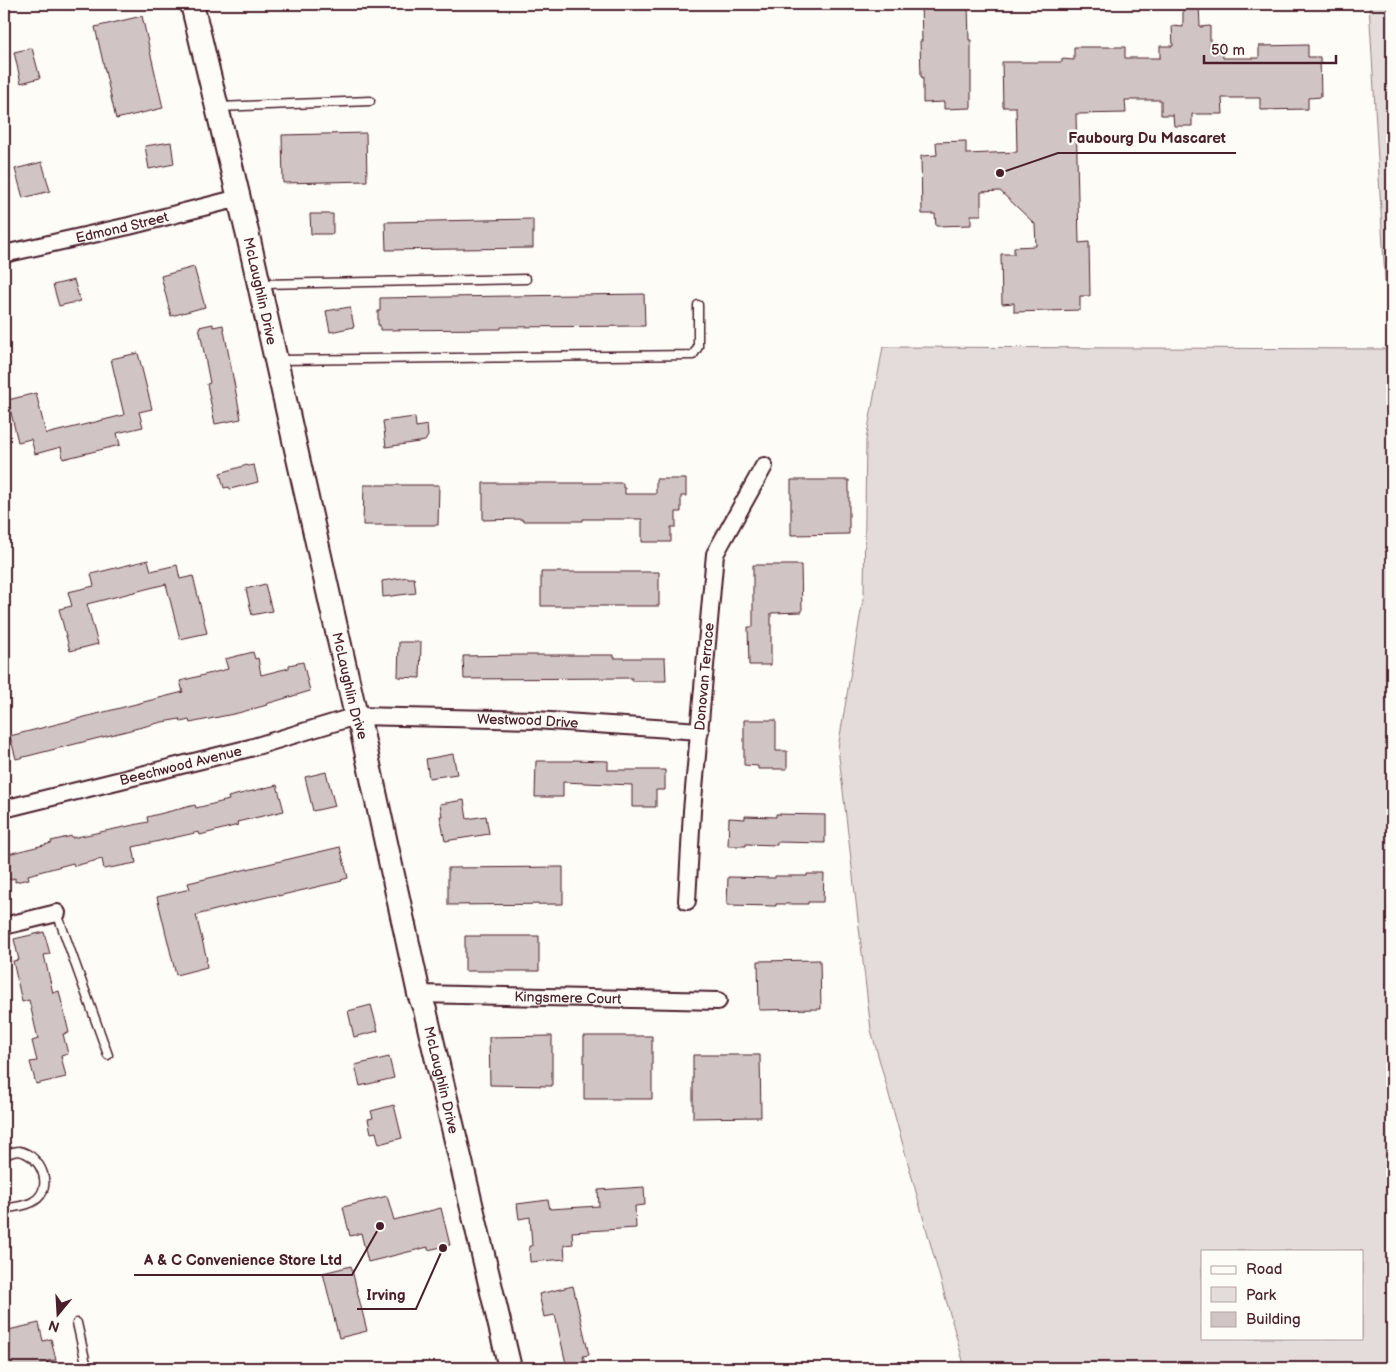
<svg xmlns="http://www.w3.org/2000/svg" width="1396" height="1372" font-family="'Balsamiq Sans',sans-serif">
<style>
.green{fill:#e3dcda;stroke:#967e82;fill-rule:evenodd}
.building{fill:#d0c5c4;stroke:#4a1f2b}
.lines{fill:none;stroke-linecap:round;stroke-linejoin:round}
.lane-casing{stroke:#4a1f2b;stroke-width:11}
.street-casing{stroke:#4a1f2b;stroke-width:20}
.secondary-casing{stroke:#4a1f2b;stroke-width:26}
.lane{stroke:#fdfcf7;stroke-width:8}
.street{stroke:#fdfcf7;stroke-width:16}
.secondary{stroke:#fdfcf7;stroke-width:22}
.labels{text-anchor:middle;stroke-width:5;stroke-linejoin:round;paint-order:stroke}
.street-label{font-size:14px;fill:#4a1f2b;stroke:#fdfcf7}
.leader{fill:none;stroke:#4a1f2b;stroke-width:2}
.callout-dot{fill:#4a1f2b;stroke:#fdfcf7;stroke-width:2}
.callout-label{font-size:15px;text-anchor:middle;font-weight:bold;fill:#4a1f2b;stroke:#fdfcf7;stroke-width:5;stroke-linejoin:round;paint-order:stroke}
</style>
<rect width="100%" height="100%" fill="#fdfcf7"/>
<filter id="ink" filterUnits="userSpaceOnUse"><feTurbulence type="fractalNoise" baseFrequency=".02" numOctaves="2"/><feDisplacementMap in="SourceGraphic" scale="10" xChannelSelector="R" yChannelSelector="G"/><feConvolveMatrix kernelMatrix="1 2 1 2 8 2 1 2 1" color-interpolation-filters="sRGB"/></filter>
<g filter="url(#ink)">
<!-- green -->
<path class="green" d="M 1369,4 L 1392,4 L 1392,1368 L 965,1368 L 871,1030 L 838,748 L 864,593 L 866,440 L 883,347 L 1389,349 ZM 1202,1251 L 1362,1251 L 1362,1338 L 1202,1338 Z"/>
<!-- building -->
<path class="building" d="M 921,4 L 968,4 L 969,40 L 971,40 L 971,108 L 944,109 L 944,102 L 923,103 L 923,77 L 921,77 L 920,41 L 922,41 Z
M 1183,4 L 1199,4 L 1200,27 L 1210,26 L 1210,46 L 1222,46 L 1223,58 L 1259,58 L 1259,46 L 1308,45 L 1308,57 L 1320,57 L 1321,97 L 1308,98 L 1308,109 L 1260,110 L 1260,98 L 1222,98 L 1223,114 L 1192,114 L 1192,126 L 1174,126 L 1173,115 L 1161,115 L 1161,100 L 1125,100 L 1126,113 L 1076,114 L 1079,243 L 1089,242 L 1090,296 L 1080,296 L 1080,310 L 1014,312 L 1014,303 L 1002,304 L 1001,254 L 1014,254 L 1014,247 L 1036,246 L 1035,224 L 1000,191 L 981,192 L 981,215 L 971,215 L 971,225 L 936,226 L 935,214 L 922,214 L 921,156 L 937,155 L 936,142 L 966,141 L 966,154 L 1017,152 L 1016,107 L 1003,107 L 1002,62 L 1062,62 L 1062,59 L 1074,60 L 1074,47 L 1125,47 L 1125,58 L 1160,58 L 1160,46 L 1173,46 L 1172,26 L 1183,27 Z
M 142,16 L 163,108 L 116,119 L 95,27 Z
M 32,48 L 40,78 L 21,83 L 14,52 Z
M 366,133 L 367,181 L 283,183 L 282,135 Z
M 171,142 L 174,164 L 149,169 L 145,146 Z
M 42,162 L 50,191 L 23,198 L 15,169 Z
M 310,214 L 333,214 L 333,234 L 311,234 Z
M 533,219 L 533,248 L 386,250 L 385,222 Z
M 194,267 L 205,307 L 171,316 L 161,276 Z
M 74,280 L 80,301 L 59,306 L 53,285 Z
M 644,294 L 645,326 L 501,327 L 501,329 L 380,330 L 380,325 L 378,325 L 378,311 L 380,311 L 380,298 Z
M 350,307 L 354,327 L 330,332 L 326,311 Z
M 213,324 L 213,327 L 223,325 L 241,419 L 215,424 L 207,384 L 210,383 L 199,327 Z
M 138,353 L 152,409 L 139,412 L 143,427 L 117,433 L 120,445 L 63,459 L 61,447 L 35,454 L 31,439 L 18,442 L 8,400 L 36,393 L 46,434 L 124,415 L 111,359 Z
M 415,417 L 416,427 L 427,425 L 428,436 L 425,441 L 386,447 L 383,421 Z
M 247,465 L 248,466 L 254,465 L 258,482 L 230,489 L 229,487 L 224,488 L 220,473 Z
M 656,479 L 686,479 L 686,496 L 681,496 L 681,512 L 676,512 L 676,527 L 671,527 L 671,542 L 642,542 L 642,519 L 583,519 L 583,521 L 522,521 L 522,519 L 483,520 L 483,483 L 623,483 L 623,488 L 625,488 L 625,494 L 656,494 Z
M 791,480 L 849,480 L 849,534 L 791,535 Z
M 364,485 L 439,485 L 438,525 L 363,525 Z
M 148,560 L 151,571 L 177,565 L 180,579 L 193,576 L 207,633 L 180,639 L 166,584 L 87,604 L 98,644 L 70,651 L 59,609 L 72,606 L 68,592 L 94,586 L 91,574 Z
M 753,565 L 801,565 L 802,612 L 771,613 L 771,665 L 749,665 L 748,627 L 753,627 Z
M 541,572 L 659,572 L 659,606 L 541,606 Z
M 408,577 L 408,578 L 414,578 L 416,593 L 383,597 L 382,581 Z
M 265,584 L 272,611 L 252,615 L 246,589 Z
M 399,642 L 421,642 L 420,678 L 398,677 Z
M 253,652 L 255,659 L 258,658 L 261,675 L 289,668 L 289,665 L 303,662 L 310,691 L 266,704 L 267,705 L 238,713 L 190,723 L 189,720 L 181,722 L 180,719 L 162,722 L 16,759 L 10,736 L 183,692 L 180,681 L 228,669 L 225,659 Z
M 520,655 L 614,655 L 614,658 L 665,658 L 666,681 L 632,681 L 632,678 L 464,679 L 463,656 Z
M 744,720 L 776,720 L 776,751 L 787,751 L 787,769 L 758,769 L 758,766 L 744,765 Z
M 453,754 L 457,774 L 429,778 L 426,759 Z
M 573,760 L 608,761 L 608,770 L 665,770 L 665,790 L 656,790 L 656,807 L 632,807 L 632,785 L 563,782 L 563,797 L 535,797 L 536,761 L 573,761 Z
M 326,772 L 335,806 L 313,811 L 305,777 Z
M 277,785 L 284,811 L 237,822 L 238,825 L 200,835 L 199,832 L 133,847 L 136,863 L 104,869 L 102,859 L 74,866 L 73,863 L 28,875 L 29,879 L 15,882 L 15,878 L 4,881 L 4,855 L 52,843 L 51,841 L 72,836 L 72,838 L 148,822 L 147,817 L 195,805 L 196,808 L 229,800 L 228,797 Z
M 464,800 L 467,819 L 486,816 L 489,834 L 445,841 L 440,816 L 442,816 L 440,804 Z
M 776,814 L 825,815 L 825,843 L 777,842 L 777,845 L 746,844 L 746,846 L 728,846 L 729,818 L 745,819 L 745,816 L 776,817 Z
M 340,847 L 348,878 L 341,880 L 342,881 L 278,896 L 278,895 L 271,896 L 196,915 L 207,960 L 206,961 L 207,967 L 176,975 L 157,897 L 190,889 L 188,883 Z
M 563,867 L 563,904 L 448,905 L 448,868 Z
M 807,874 L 824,874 L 823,902 L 808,902 L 808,904 L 776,904 L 776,906 L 727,905 L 728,877 L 775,878 L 775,876 L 807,876 Z
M 44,932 L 50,954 L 44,955 L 53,993 L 59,991 L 69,1033 L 63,1034 L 68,1054 L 61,1056 L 66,1077 L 36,1084 L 30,1062 L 37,1061 L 32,1041 L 38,1039 L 29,1000 L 22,1002 L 13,961 L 19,960 L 14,939 Z
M 465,936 L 539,936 L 539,971 L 465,971 Z
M 820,960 L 821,1009 L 759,1010 L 758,961 Z
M 371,1005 L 378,1031 L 354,1037 L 348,1011 Z
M 552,1036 L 552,1086 L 490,1085 L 489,1037 Z
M 584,1036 L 652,1036 L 652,1099 L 584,1099 Z
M 693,1055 L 760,1055 L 761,1117 L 693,1118 Z
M 389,1057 L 394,1078 L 360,1086 L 355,1065 Z
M 394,1105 L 402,1138 L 379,1144 L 376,1132 L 371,1133 L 368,1119 L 373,1118 L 371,1111 Z
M 644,1187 L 645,1205 L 635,1206 L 636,1228 L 572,1232 L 573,1244 L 564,1245 L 565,1259 L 530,1262 L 529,1246 L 532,1246 L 530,1217 L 519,1219 L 517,1204 L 548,1200 L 550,1209 L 599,1206 L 598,1190 Z
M 387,1196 L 394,1220 L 441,1208 L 450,1245 L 428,1250 L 428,1247 L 368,1262 L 361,1233 L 350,1236 L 343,1207 Z
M 351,1266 L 367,1331 L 339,1338 L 323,1273 Z
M 573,1286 L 589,1355 L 583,1356 L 586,1368 L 567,1368 L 555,1315 L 544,1317 L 539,1294 Z
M 39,1323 L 43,1341 L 51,1339 L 56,1360 L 47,1361 L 49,1368 L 4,1368 L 4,1331 Z"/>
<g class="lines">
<defs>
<path id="lane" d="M 219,107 L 370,101
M 261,284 L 526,279
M 279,360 L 693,355 L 698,347 L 698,305
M 57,913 L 108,1055
M 4,1155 C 8,1154 14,1151 19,1151 C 41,1155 55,1188 34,1201 C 28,1206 12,1207 4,1209
M 77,1323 L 87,1368"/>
<g id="street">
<path id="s1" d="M 4,254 L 129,226 L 239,198"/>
<path id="s2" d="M 4,809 L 250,748 L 356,716 L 535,720 L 700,731"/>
<path id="s3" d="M 687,901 L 692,811 L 715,554 L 764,466"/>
<path d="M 4,926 L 57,913"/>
<path id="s4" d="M 419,994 L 718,1001"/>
</g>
<g id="secondary">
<path id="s5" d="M 192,4 L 249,240 L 356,716 L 361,728 L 419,994 L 425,1010 L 510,1368"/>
</g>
</defs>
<!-- lane casing -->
<use href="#lane" class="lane-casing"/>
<!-- street casing -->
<use href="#street" class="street-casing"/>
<!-- secondary casing -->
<use href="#secondary" class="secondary-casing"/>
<!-- lane -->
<use href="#lane" class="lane"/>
<!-- street -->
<use href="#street" class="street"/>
<!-- secondary -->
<use href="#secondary" class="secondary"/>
</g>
</g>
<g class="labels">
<!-- street labels -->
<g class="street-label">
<text dy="5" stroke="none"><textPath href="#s1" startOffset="121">Edmond Street</textPath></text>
<text dy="5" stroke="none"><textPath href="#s5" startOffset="295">McLaughlin Drive</textPath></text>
<text dy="5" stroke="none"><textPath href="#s3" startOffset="225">Donovan Terrace</textPath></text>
<text dy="5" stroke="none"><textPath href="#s5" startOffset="700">McLaughlin Drive</textPath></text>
<text dy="5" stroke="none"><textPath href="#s2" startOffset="536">Westwood Drive</textPath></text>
<text dy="5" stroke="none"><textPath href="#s2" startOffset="182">Beechwood Avenue</textPath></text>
<text dy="5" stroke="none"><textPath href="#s4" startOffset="149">Kingsmere Court</textPath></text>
<text dy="5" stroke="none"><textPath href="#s5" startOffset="1105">McLaughlin Drive</textPath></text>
</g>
</g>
<!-- callouts -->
<path class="leader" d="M1000 173L1058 153H1236M380 1226L352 1275H134M443 1248L416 1309H357"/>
<g class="callout-dot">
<circle cx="1000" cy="173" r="5"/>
<circle cx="380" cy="1226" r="5"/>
<circle cx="443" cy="1248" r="5"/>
</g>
<g class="callout-label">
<text x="1147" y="143">Faubourg Du Mascaret</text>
<text x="243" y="1265">A &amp; C Convenience Store Ltd</text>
<text x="386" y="1300">Irving</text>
</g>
<!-- margin -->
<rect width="1396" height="1372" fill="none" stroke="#fdfcf7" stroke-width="20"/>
<rect x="10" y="10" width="1376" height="1352" fill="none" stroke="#4a1f2b" stroke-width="2" filter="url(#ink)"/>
<!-- legend -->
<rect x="1201" y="1250" width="162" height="90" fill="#fdfcf7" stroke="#b5a4a5"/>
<rect x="1211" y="1266" width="25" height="8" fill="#fdfcf7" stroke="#b5a4a5"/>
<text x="1246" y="1274" font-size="15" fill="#4a1f2b">Road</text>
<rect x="1211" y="1287" width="25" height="15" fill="#e3dcda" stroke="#b5a4a5"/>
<text x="1246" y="1300" font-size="15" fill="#4a1f2b">Park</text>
<rect x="1211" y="1312" width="25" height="15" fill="#d0c5c4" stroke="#b5a4a5"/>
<text x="1246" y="1324" font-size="15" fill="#4a1f2b">Building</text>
<!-- north arrow -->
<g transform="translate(58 1314) rotate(198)" stroke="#fdfcf7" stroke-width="4" paint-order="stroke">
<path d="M0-4L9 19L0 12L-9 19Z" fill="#4a1f2b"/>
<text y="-8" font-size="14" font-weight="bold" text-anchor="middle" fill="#4a1f2b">N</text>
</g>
<!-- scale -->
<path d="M1204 55v8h132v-8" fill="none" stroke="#4a1f2b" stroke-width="2.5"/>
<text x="1211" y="55" font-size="15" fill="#4a1f2b" stroke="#fdfcf7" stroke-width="4" paint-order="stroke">50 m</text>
</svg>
